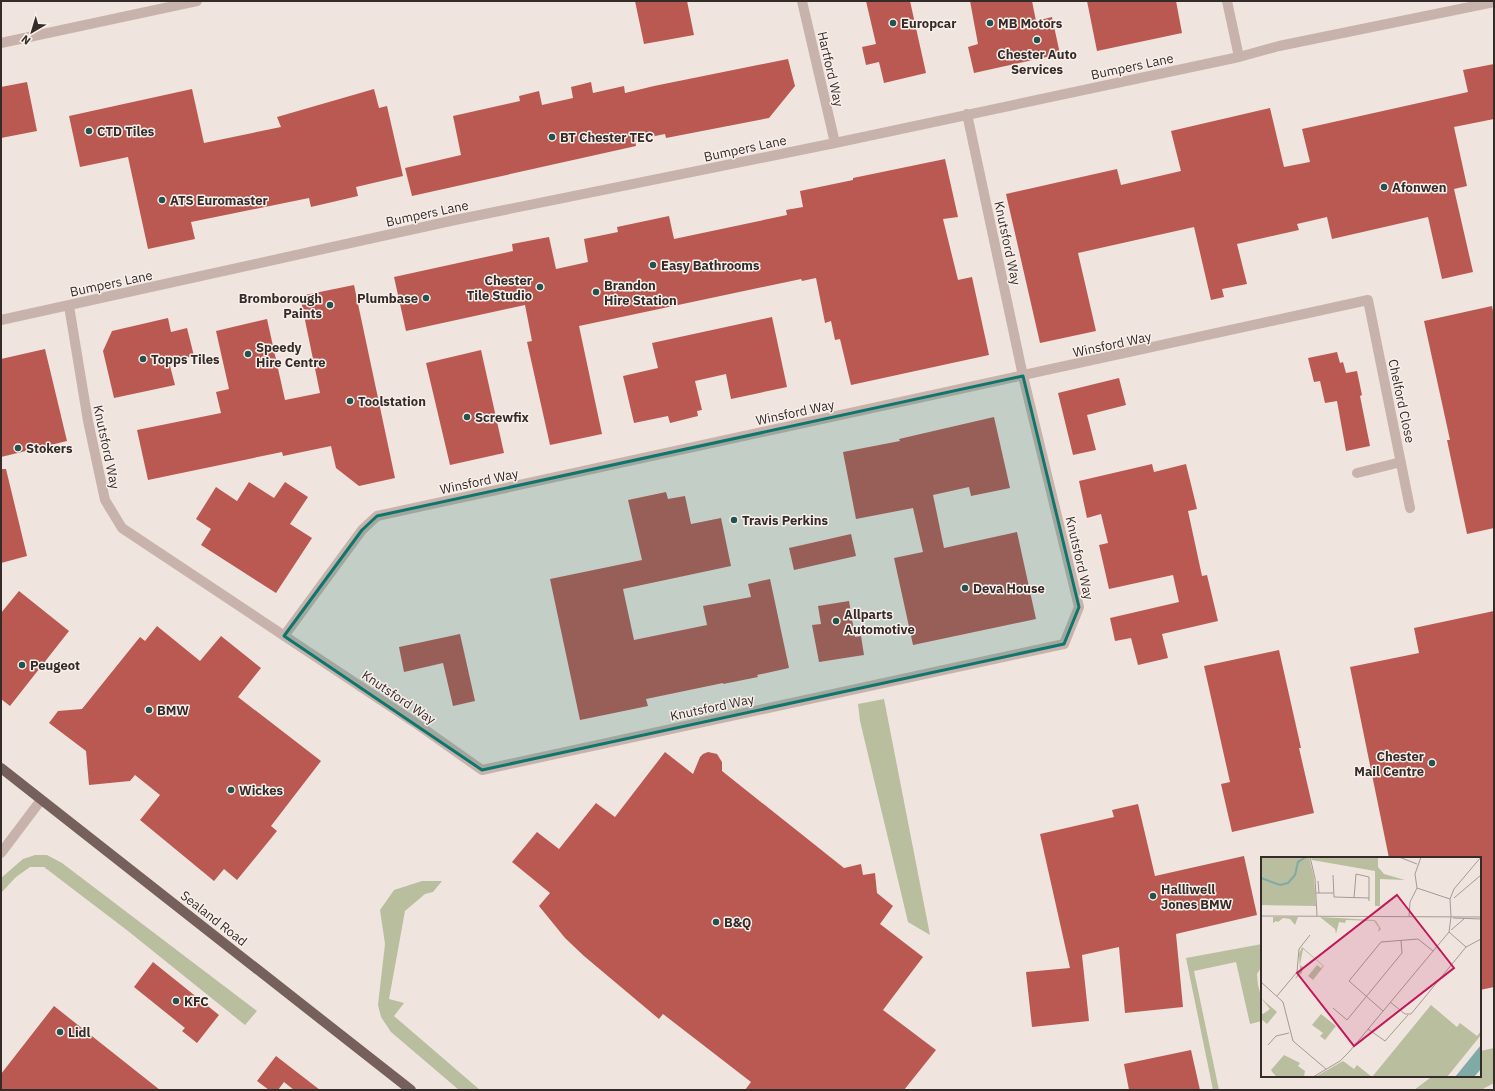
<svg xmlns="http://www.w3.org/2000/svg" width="1495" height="1091" font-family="'IBM Plex Sans',sans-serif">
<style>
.green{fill:#b9be9f}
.building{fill:#ba5952}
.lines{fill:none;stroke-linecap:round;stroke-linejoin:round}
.minor{stroke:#c7b3ab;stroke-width:10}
.major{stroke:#76605c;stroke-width:10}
.marked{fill:#0f766e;fill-opacity:0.2;stroke:#0f766e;stroke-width:3;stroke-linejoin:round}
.poi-dot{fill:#23534e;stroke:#f8efea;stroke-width:1.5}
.labels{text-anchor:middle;stroke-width:3;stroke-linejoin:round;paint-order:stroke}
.poi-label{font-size:13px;font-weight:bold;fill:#352b29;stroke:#f8efea;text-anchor:start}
.street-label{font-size:13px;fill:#352b29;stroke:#f8efea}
.inset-river{fill:none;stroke:#80aaa5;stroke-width:2}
.inset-road{fill:none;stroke:#a59a96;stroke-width:1}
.view{fill:#c2185b;fill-opacity:0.15;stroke:#c2185b;stroke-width:2}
.inset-edge{fill:none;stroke:#352b29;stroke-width:2}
</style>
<rect width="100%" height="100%" fill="#f0e4de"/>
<!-- green -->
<path class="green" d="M 884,699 L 930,935 L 908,922 L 860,721 L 858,704 Z
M 35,855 L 47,855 L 62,863 L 257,1011 L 245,1025 L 128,931 L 44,867 L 30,867 L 16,877 L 1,893 L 1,878 L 23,859 Z
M 422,881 L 442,881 L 433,892 L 425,894 L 405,911 L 389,999 L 404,1003 L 394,1016 L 480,1090 L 459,1090 L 391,1032 L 381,1017 L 378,1005 L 385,944 L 380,910 L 394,890 Z
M 1262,944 L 1262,966 L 1257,974 L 1258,985 L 1262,1000 L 1262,1021 L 1250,1024 L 1236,962 L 1194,971 L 1219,1090 L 1213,1090 L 1186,958 Z
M 1494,1048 L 1494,1083 L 1481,1090 L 1414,1090 L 1430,1078 L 1439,1076 L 1480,1076 L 1480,1051 Z"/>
<!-- building -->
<path class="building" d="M 635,1 L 687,1 L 694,35 L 644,44 Z
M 866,1 L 910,1 L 926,73 L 884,83 L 879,62 L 866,65 L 862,47 L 876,44 Z
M 970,1 L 1032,1 L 1036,21 L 1052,17 L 1060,54 L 974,73 L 968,47 L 978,44 Z
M 1087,1 L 1176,1 L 1182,33 L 1097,51 Z
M 788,59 L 795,86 L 769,118 L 666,138 L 665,134 L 635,140 L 636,146 L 412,196 L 405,168 L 461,155 L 453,116 L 520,101 L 519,96 L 539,91 L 542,105 L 573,98 L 571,87 L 591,82 L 593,93 L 624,86 L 625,93 L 654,86 Z
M 1494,64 L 1494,119 L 1454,127 L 1467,186 L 1454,189 L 1473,272 L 1442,279 L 1428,217 L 1332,239 L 1327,217 L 1297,224 L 1299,230 L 1237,244 L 1247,284 L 1222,289 L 1224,297 L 1211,300 L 1194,227 L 1078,253 L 1096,331 L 1040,343 L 1006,194 L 1117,169 L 1121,185 L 1181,171 L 1171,131 L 1270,108 L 1284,167 L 1310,162 L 1302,129 L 1468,92 L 1463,70 Z
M 27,82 L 37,131 L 1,138 L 1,87 Z
M 192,89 L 204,143 L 281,127 L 277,117 L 374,89 L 379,108 L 387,106 L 403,176 L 356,187 L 358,196 L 311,207 L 309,198 L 191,222 L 195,239 L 148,249 L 128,157 L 80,167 L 69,116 Z
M 945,159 L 958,217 L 943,219 L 958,280 L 972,277 L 989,355 L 851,385 L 840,339 L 835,340 L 831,321 L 825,323 L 816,278 L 802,281 L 801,279 L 579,326 L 602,434 L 550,445 L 527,342 L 532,341 L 525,305 L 406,331 L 394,277 L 513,251 L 512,244 L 549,237 L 556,269 L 588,262 L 584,239 L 618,232 L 617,227 L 669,216 L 674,239 L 787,215 L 786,210 L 803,207 L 800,191 L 853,180 L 853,178 Z
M 354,285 L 395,478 L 359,486 L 336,468 L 331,446 L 283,456 L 282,452 L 148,480 L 137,430 L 221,413 L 216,392 L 229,389 L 216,331 L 267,319 L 285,400 L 320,393 L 300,296 Z
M 1492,306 L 1494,316 L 1494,528 L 1467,534 L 1447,440 L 1450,440 L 1424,321 Z
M 772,317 L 787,387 L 731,399 L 726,374 L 695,381 L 702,410 L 697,411 L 698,416 L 670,423 L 668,416 L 634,423 L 623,376 L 658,368 L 652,343 Z
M 168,318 L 171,332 L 187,328 L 194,356 L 169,362 L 175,385 L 114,398 L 103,351 L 112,331 Z
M 45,349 L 67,441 L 1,457 L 1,359 Z
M 481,350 L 504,453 L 450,465 L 426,363 Z
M 1337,352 L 1340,363 L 1343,362 L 1346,373 L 1357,371 L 1362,395 L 1360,396 L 1370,446 L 1346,451 L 1337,401 L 1325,403 L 1320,381 L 1314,382 L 1308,358 Z
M 1119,378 L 1126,405 L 1087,415 L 1096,450 L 1073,455 L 1058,393 Z
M 994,417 L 1010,488 L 971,496 L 969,487 L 933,495 L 944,548 L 1017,532 L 1036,619 L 913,645 L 894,558 L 923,552 L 913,508 L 856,519 L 843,452 L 900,441 L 899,439 Z
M 1152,464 L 1154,472 L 1186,464 L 1197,509 L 1188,511 L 1202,576 L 1207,575 L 1218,621 L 1162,634 L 1168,658 L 1138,665 L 1131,638 L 1115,641 L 1110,618 L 1179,602 L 1173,575 L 1109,589 L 1099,545 L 1108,543 L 1101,514 L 1087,518 L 1079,481 Z
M 1,469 L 6,469 L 27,556 L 1,563 Z
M 249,482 L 274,498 L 285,482 L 308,497 L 290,524 L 312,538 L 276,593 L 201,545 L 211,529 L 196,519 L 216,487 L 237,501 Z
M 666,492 L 668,499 L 685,496 L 691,524 L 721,518 L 731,566 L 623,589 L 634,640 L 707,625 L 703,606 L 751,597 L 748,584 L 770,579 L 789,668 L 757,675 L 758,677 L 723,684 L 723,683 L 646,699 L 648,706 L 580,720 L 550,579 L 642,560 L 628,500 Z
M 851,534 L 856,556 L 794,570 L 789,548 Z
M 19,591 L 69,631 L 10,706 L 1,699 L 1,613 Z
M 849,601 L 855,637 L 861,636 L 864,655 L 819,662 L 812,625 L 821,624 L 818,606 Z
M 1494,611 L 1494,987 L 1480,990 L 1480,858 L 1389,858 L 1350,667 L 1419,653 L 1414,628 Z
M 157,626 L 200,661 L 221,636 L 261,668 L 238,697 L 321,761 L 271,826 L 277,831 L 237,880 L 224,869 L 214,881 L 140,820 L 160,795 L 135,775 L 130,781 L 89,785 L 86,751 L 49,723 L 58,711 L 82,709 L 140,637 L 145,641 Z
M 460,634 L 475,701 L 453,706 L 443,663 L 404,672 L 399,647 Z
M 1279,650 L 1301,748 L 1299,748 L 1314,813 L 1232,832 L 1221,784 L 1230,782 L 1204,666 Z
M 665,752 L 693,774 L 700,757 L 703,754 L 708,752 L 717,754 L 722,762 L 722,771 L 844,868 L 861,864 L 863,875 L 875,873 L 877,893 L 893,906 L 880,924 L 923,957 L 883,1010 L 936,1050 L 904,1090 L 745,1090 L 751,1082 L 663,1014 L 659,1019 L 584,956 L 565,938 L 539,906 L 550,893 L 512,862 L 537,832 L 559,849 L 596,803 L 615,817 Z
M 1138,804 L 1155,876 L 1244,856 L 1257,915 L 1176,934 L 1183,1007 L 1125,1013 L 1119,947 L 1082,955 L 1089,1021 L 1032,1027 L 1026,972 L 1070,968 L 1040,834 L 1114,817 L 1112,810 Z
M 153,962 L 219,1015 L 197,1043 L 182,1031 L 185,1028 L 134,987 Z
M 54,1006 L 160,1090 L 1,1090 L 1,1074 Z
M 1191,1050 L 1200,1090 L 1129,1090 L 1124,1064 Z
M 276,1056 L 320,1090 L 294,1090 L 284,1082 L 278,1090 L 269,1090 L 257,1081 Z"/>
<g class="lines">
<!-- minor -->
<path class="minor" d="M 802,1 L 835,143
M 1227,1 L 1239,57
M 1,43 L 197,1
M 69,306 L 88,421 L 105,500 L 122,528 L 414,722 L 482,770 L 1064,644 L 1079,607 L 1023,376 L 967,114
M 1,320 L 455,220 L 835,143 L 1239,57 L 1279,46 L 1494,2
M 1357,473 L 1401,462
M 284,636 L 362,530 L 377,516 L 1368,300 L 1410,508
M 1,853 L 41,800"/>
<!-- major -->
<path class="major" d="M 1,768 L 411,1090"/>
</g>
<!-- marked area -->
<path class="marked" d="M 1023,376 L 1079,607 L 1064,644 L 482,770 L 284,636 L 362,530 L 377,516 Z"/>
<!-- markers -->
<g class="poi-dot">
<circle cx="893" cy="23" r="4"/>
<circle cx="990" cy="23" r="4"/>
<circle cx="1037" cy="40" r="4"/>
<circle cx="89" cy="131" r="4"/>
<circle cx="552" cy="137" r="4"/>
<circle cx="1384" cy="187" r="4"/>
<circle cx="162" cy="200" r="4"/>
<circle cx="653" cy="265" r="4"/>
<circle cx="540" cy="287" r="4"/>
<circle cx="596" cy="292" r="4"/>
<circle cx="426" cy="298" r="4"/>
<circle cx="330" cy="305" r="4"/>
<circle cx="248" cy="354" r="4"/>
<circle cx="143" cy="359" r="4"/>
<circle cx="350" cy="401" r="4"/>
<circle cx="467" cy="417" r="4"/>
<circle cx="18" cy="448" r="4"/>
<circle cx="734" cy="520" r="4"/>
<circle cx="965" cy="588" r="4"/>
<circle cx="836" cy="621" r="4"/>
<circle cx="22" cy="665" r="4"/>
<circle cx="149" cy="710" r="4"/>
<circle cx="1432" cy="763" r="4"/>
<circle cx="231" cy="790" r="4"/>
<circle cx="1153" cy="896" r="4"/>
<circle cx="716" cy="922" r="4"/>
<circle cx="176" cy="1001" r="4"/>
<circle cx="60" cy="1032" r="4"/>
</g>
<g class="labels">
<!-- poi labels -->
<g class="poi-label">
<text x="901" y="28">Europcar</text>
<text x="998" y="28">MB Motors</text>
<text x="1037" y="59" text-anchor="middle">Chester Auto<tspan x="1037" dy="15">Services</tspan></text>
<text x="97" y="136">CTD Tiles</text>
<text x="560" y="142">BT Chester TEC</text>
<text x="1392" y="192">Afonwen</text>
<text x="170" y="205">ATS Euromaster</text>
<text x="661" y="270">Easy Bathrooms</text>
<text x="532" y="285" text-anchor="end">Chester<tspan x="532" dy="15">Tile Studio</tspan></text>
<text x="604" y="290">Brandon<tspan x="604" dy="15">Hire Station</tspan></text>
<text x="322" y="303" text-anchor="end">Bromborough<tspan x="322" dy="15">Paints</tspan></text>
<text x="418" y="303" text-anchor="end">Plumbase</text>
<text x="256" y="352">Speedy<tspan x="256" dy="15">Hire Centre</tspan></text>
<text x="151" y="364">Topps Tiles</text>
<text x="358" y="406">Toolstation</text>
<text x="475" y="422">Screwfix</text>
<text x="26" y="453">Stokers</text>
<text x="742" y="525">Travis Perkins</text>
<text x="973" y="593">Deva House</text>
<text x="844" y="619">Allparts<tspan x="844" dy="15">Automotive</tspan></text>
<text x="30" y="670">Peugeot</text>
<text x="157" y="715">BMW</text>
<text x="1424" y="761" text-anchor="end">Chester<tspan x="1424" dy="15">Mail Centre</tspan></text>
<text x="239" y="795">Wickes</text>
<text x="1161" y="894">Halliwell<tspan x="1161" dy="15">Jones BMW</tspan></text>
<text x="724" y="927">B&amp;Q</text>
<text x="184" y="1006">KFC</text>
<text x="68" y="1037">Lidl</text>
</g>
<!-- street labels -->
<g class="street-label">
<text transform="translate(1132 66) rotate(-12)" y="5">Bumpers Lane</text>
<text transform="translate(831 69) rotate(77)" y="5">Hartford Way</text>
<text transform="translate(745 148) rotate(-12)" y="5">Bumpers Lane</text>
<text transform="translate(427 213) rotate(-12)" y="5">Bumpers Lane</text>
<text transform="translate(1008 243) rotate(78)" y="5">Knutsford Way</text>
<text transform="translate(111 283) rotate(-12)" y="5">Bumpers Lane</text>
<text transform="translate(1112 344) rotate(-12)" y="5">Winsford Way</text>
<text transform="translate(1402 401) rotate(78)" y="5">Chelford Close</text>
<text transform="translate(795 412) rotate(-12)" y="5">Winsford Way</text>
<text transform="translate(107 447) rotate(78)" y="5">Knutsford Way</text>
<text transform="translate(479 481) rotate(-12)" y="5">Winsford Way</text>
<text transform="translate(1080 558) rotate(77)" y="5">Knutsford Way</text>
<text transform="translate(399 697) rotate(34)" y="5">Knutsford Way</text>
<text transform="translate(712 707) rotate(-12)" y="5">Knutsford Way</text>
<text transform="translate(214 918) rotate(38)" y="5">Sealand Road</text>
</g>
</g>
<!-- overview -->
<g transform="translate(1261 857)">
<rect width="220" height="220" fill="#f0e4de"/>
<path d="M 0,0 L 48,0 L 53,20 L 55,49 L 0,48 ZM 50,0 L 117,0 L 117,10 L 123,17 L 144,23 L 119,22 L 119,49 L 114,49 L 114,14 L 51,3 ZM 37,60 L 34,68 L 29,62 L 22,61 L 17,65 L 15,64 L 12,66 L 12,60 ZM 59,60 L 113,63 L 115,64 L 120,72 L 117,75 L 118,71 L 113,64 L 85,63 L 84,66 L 78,65 L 75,77 L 74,72 ZM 41,90 L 63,109 L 52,123 L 47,119 L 52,113 L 56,108 L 60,111 L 62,109 L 42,92 L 39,108 L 42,110 L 41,116 L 34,122 L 39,113 L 38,97 ZM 0,141 L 16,155 L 6,167 L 0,162 L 0,156 L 2,157 L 9,152 ZM 170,148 L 196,170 L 199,166 L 216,179 L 220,174 L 220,178 L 186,220 L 54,220 L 82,204 L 93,212 L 96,208 L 111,220 ZM 60,157 L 75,169 L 64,183 L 59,179 L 62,176 L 51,168 ZM 23,198 L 39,206 L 37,209 L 44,214 L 43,220 L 16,220 L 12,216 L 10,213 Z" fill="#b9be9f"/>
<path d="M 220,188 L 220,212 L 213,220 L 194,220 Z" fill="#80aaa5"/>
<path class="inset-river" d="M 0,21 L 19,28 L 27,26 L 34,18 L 37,5 L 45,0"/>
<path class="inset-road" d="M 49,0 L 54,21 L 56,59M 138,0 L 156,7M 72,18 L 73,40 L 108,41M 57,24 L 58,36M 156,31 L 189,42M 55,36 L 72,36M 93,41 L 95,17 L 108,20 L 108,44M 193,41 L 220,18M 0,59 L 220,60M 148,60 L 149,45 L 156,31 L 154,17 L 160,0M 190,60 L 189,42 L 193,32 L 220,0M 192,61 L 220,62M 190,73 L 203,62M 188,75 L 205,90 L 220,82M 0,125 L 22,145 L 32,184 L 65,212M 16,139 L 36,115 L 38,92 L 49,78M 129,145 L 144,157 L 150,157 L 205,90M 72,151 L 86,163 L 141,96 L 140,84M 122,154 L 88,124 L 120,85 L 157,82 L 172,94M 107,172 L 124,184 L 147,158M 7,188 L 15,179 L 28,176M 52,220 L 79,204 L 88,195 L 188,75 L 190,60"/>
<path class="view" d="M 136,38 L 193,111 L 93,189 L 36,116 Z"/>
<rect width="220" height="220" class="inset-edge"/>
</g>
<!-- border -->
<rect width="1495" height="1091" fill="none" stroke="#352b29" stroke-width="4"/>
<!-- north arrow -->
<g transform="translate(32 32) rotate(218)" stroke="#f8efea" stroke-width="3" paint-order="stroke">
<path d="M0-3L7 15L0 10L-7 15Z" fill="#352b29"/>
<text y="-6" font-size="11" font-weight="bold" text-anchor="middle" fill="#352b29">N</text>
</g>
</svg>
